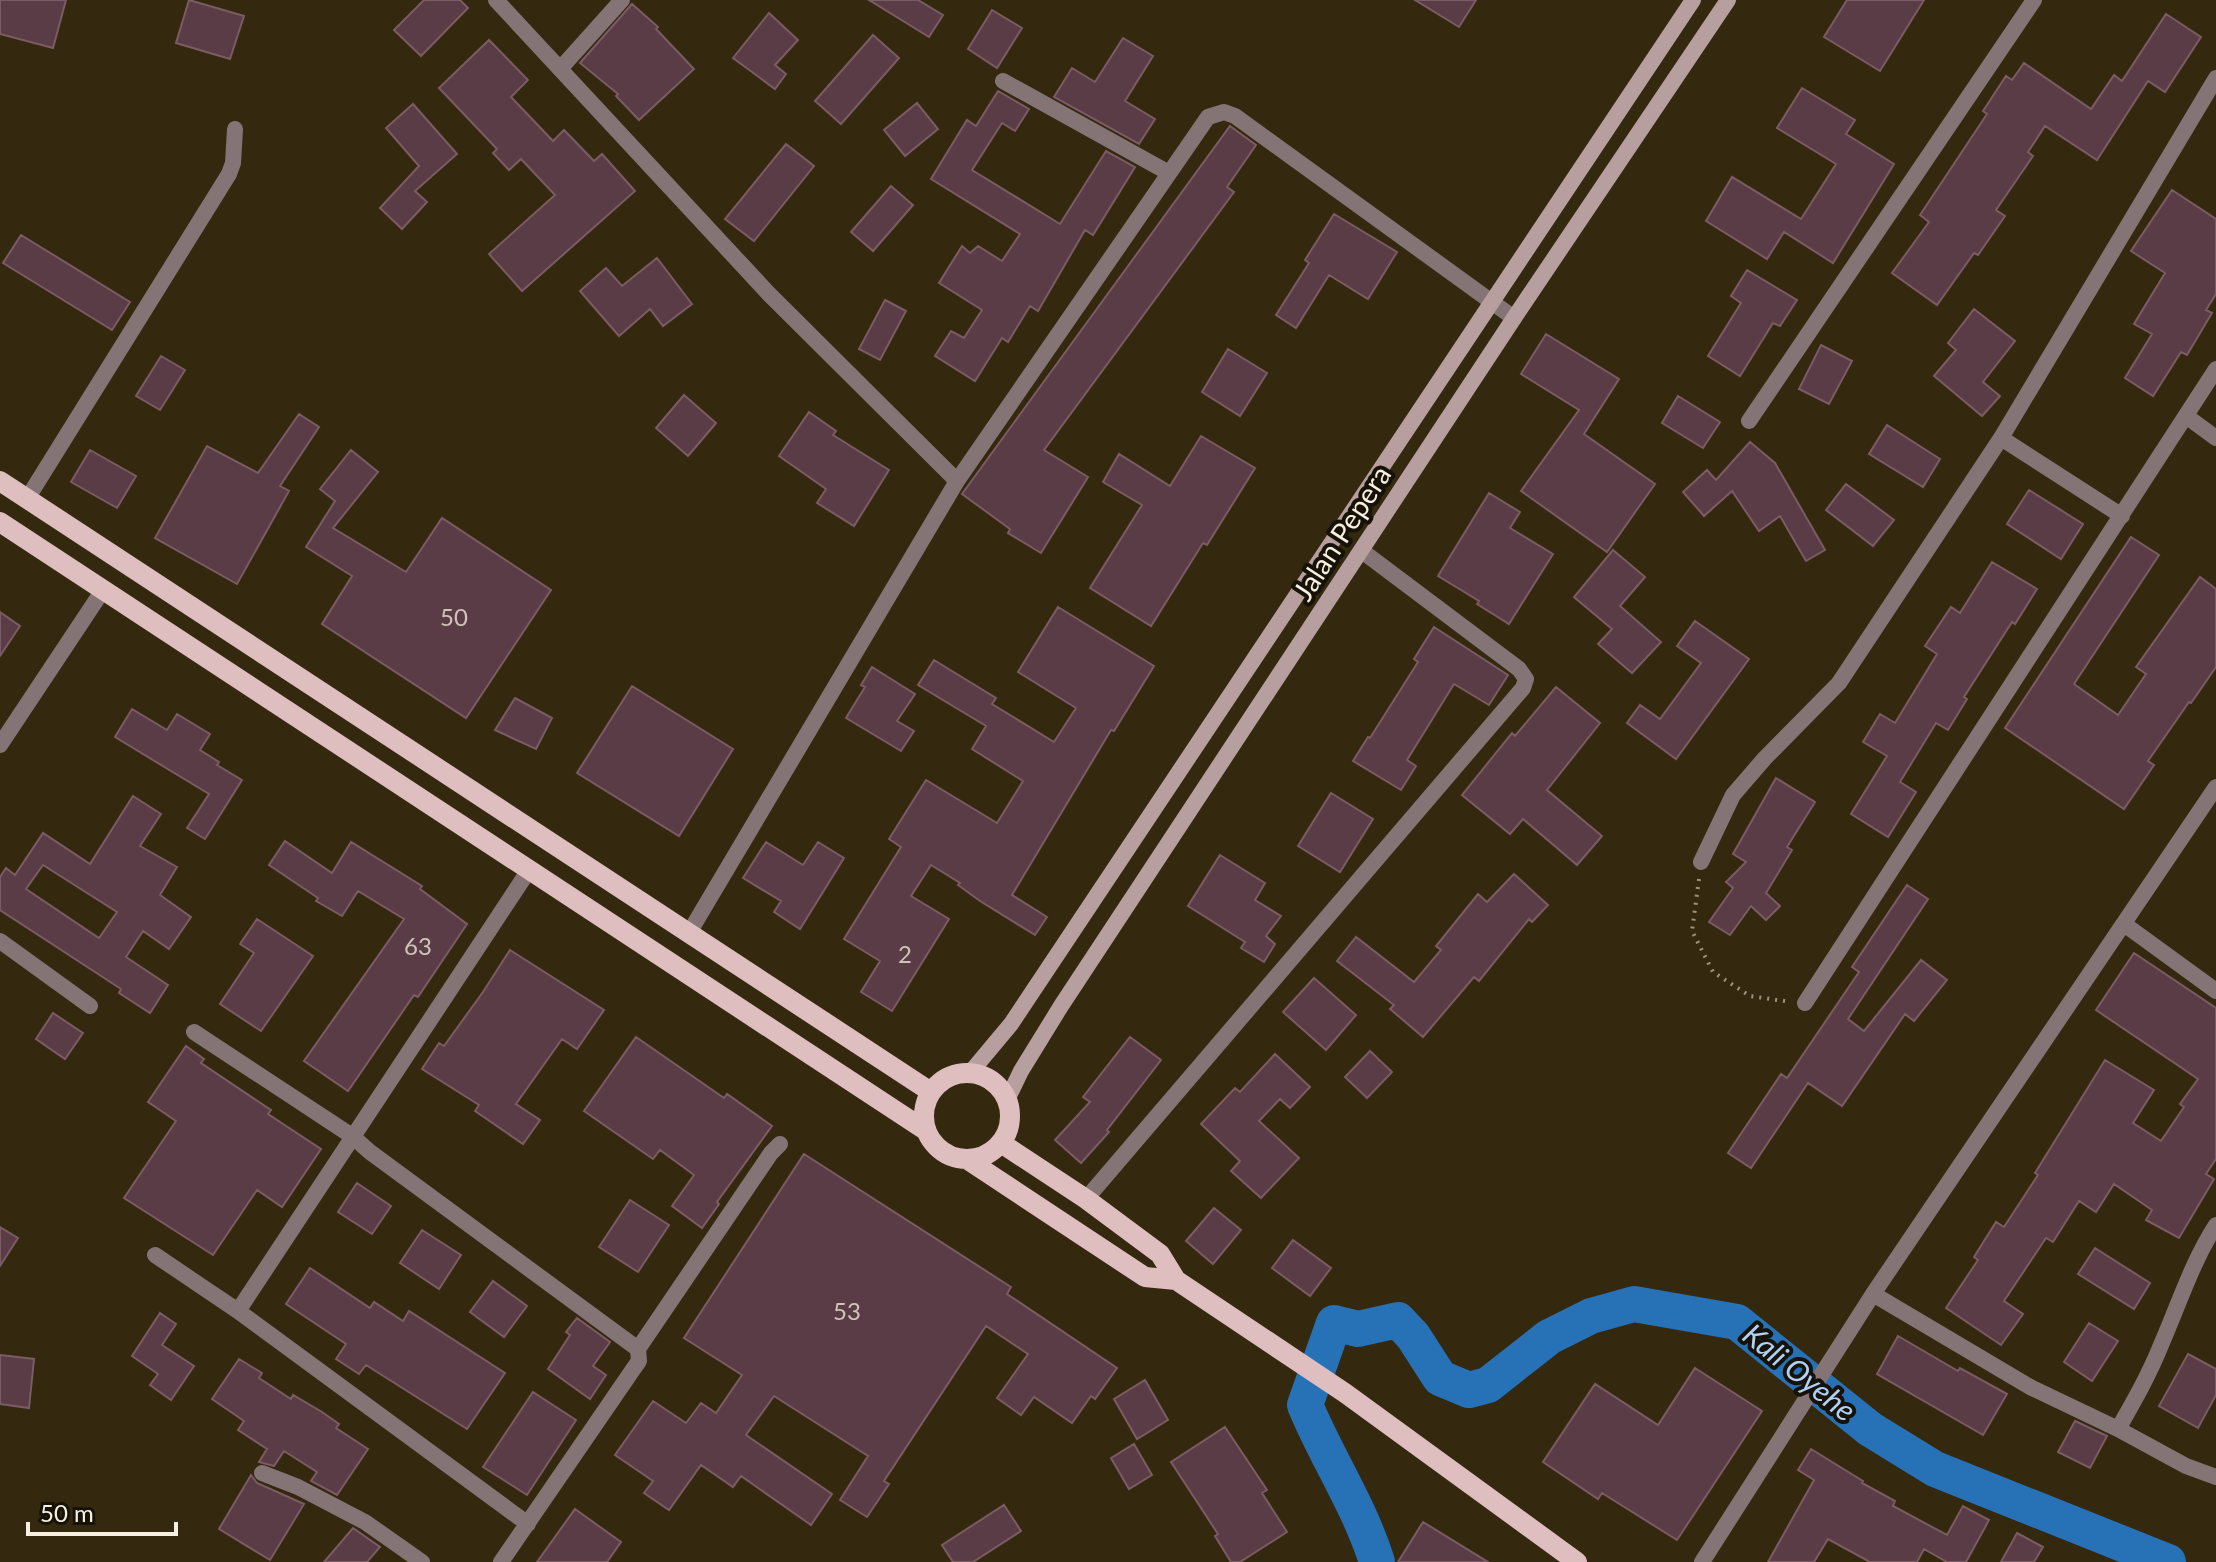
<svg xmlns="http://www.w3.org/2000/svg" width="2216" height="1562" font-family="Lato,sans-serif">
<style>
.lines{fill:none;stroke-linecap:round;stroke-linejoin:round}
.river{stroke:#2772b7;stroke-width:36}
.building{fill:#593c45;stroke:#7b5b64;stroke-width:2;fill-rule:evenodd}
.path{stroke:#9c937f;stroke-width:4;stroke-dasharray:2 6;stroke-linecap:butt}
.street{stroke:#847475;stroke-width:16}
.secondary{stroke:#b79e9f;stroke-width:16}
.primary{stroke:#debebf;stroke-width:20}
.labels{text-anchor:middle;stroke-width:8;stroke-linejoin:round;paint-order:stroke}
.number-label{font-size:24px;fill:#d0c3ba}
.street-label{font-size:28px;fill:#f7f0e1;stroke:#171208}
.water-label{font-size:30px;font-style:italic;fill:#afd1f7;stroke:#171208}
</style>
<rect width="100%" height="100%" fill="#34290f"/>
<g class="lines">
<!-- river -->
<path class="river" d="M 1377,1562 C 1360,1507 1327,1458 1305,1405 L 1334,1323 L 1358,1329 L 1398,1320 L 1413,1336 L 1440,1378 L 1469,1390 L 1488,1385 L 1549,1337 L 1591,1316 L 1634,1304 L 1737,1322 L 1870,1429 L 1935,1469 L 2168,1562"/>
</g>
<!-- building -->
<path class="building" d="M 0,0 L 66,0 L 53,48 L 0,34 Z
M 189,0 L 244,16 L 230,59 L 176,43 Z
M 424,0 L 460,0 L 468,8 L 421,56 L 394,30 Z
M 869,0 L 918,0 L 943,15 L 929,37 Z
M 1415,0 L 1476,0 L 1459,27 Z
M 1847,0 L 1924,0 L 1880,71 L 1824,37 Z
M 632,4 L 658,27 L 656,29 L 694,69 L 639,120 L 616,96 L 618,94 L 580,63 Z
M 992,10 L 1022,28 L 997,68 L 968,49 Z
M 769,13 L 798,40 L 775,65 L 786,74 L 775,89 L 733,58 Z
M 2166,14 L 2201,37 L 2165,92 L 2148,81 L 2097,160 L 2045,126 L 2028,152 L 2033,156 L 1996,210 L 2005,216 L 1978,255 L 1974,253 L 1937,305 L 1892,273 L 1929,222 L 1920,215 L 1987,114 L 1983,111 L 2006,76 L 2012,80 L 2024,63 L 2091,109 L 2114,75 L 2122,81 Z
M 873,35 L 899,58 L 841,124 L 815,101 Z
M 1123,38 L 1153,56 L 1125,101 L 1155,119 L 1139,144 L 1054,97 L 1072,68 L 1095,82 Z
M 489,40 L 528,80 L 511,97 L 553,141 L 564,130 L 594,161 L 602,154 L 635,191 L 522,291 L 489,254 L 555,195 L 521,159 L 509,170 L 493,153 L 497,149 L 439,88 Z
M 1802,88 L 1855,120 L 1846,134 L 1894,164 L 1833,263 L 1784,232 L 1767,259 L 1706,221 L 1732,177 L 1801,219 L 1836,164 L 1777,128 Z
M 998,91 L 1029,109 L 1015,131 L 1002,123 L 972,170 L 1060,224 L 1106,151 L 1135,167 L 1093,235 L 1085,230 L 1038,311 L 1030,306 L 1008,342 L 1002,338 L 975,381 L 935,356 L 951,331 L 964,338 L 982,310 L 939,283 L 962,246 L 970,253 L 978,246 L 1002,261 L 1020,234 L 931,179 L 967,120 L 976,126 Z
M 917,103 L 938,129 L 905,156 L 884,130 Z
M 413,104 L 457,154 L 415,191 L 427,202 L 402,229 L 380,208 L 419,166 L 386,128 Z
M 1230,126 L 1256,145 L 1227,187 L 1234,192 L 1044,450 L 1088,477 L 1041,553 L 1008,533 L 1010,529 L 962,494 Z
M 786,144 L 814,166 L 754,241 L 725,219 Z
M 891,186 L 913,205 L 873,251 L 851,232 Z
M 2172,190 L 2216,219 L 2216,294 L 2206,310 L 2212,313 L 2187,355 L 2181,352 L 2153,396 L 2125,378 L 2152,334 L 2134,324 L 2165,273 L 2131,251 Z
M 1334,214 L 1397,252 L 1368,299 L 1329,275 L 1296,328 L 1276,315 L 1309,263 L 1305,260 Z
M 21,235 L 130,302 L 112,330 L 3,263 Z
M 657,258 L 692,304 L 663,326 L 650,309 L 619,336 L 580,291 L 606,268 L 622,286 Z
M 1747,270 L 1797,300 L 1780,326 L 1773,323 L 1740,376 L 1708,356 L 1741,303 L 1731,296 Z
M 885,300 L 906,311 L 880,360 L 859,349 Z
M 1974,309 L 2015,341 L 1983,382 L 2000,396 L 1982,416 L 1934,376 L 1956,350 L 1948,343 Z
M 1546,334 L 1619,379 L 1584,434 L 1655,484 L 1607,552 L 1521,491 L 1579,410 L 1521,374 Z
M 1821,345 L 1852,361 L 1829,404 L 1799,389 Z
M 1228,349 L 1267,373 L 1240,416 L 1202,392 Z
M 161,356 L 185,370 L 160,410 L 136,396 Z
M 684,395 L 716,423 L 688,456 L 656,428 Z
M 1678,396 L 1720,422 L 1703,448 L 1662,423 Z
M 809,412 L 836,431 L 833,435 L 889,470 L 854,526 L 817,503 L 826,489 L 779,456 Z
M 299,414 L 319,427 L 280,486 L 289,491 L 237,584 L 155,538 L 207,446 L 258,473 Z
M 1887,425 L 1940,459 L 1923,487 L 1869,454 Z
M 1201,436 L 1255,468 L 1207,545 L 1203,543 L 1151,626 L 1090,588 L 1142,505 L 1103,482 L 1119,454 L 1170,486 Z
M 1750,442 L 1775,463 L 1825,550 L 1806,561 L 1780,516 L 1759,531 L 1732,491 L 1704,516 L 1683,492 L 1707,470 L 1716,480 Z
M 90,450 L 136,476 L 117,508 L 71,482 Z
M 351,450 L 378,472 L 333,528 L 406,572 L 442,518 L 551,590 L 466,718 L 322,624 L 352,576 L 306,547 L 335,501 L 320,489 Z
M 1846,484 L 1894,520 L 1873,546 L 1826,510 Z
M 2029,490 L 2083,524 L 2061,559 L 2007,524 Z
M 1489,493 L 1520,512 L 1510,528 L 1553,554 L 1509,624 L 1477,604 L 1479,601 L 1438,576 Z
M 2131,537 L 2159,555 L 2074,684 L 2118,715 L 2146,674 L 2136,667 L 2200,577 L 2216,589 L 2216,667 L 2191,703 L 2189,702 L 2148,761 L 2154,765 L 2124,809 L 2005,728 Z
M 1613,550 L 1645,577 L 1620,606 L 1661,642 L 1632,673 L 1598,644 L 1612,629 L 1574,597 Z
M 1992,562 L 2037,589 L 2015,624 L 2012,622 L 1964,697 L 1967,699 L 1948,730 L 1936,723 L 1900,782 L 1916,792 L 1888,837 L 1851,814 L 1887,756 L 1863,742 L 1880,714 L 1895,723 L 1937,654 L 1925,646 L 1951,607 L 1960,613 Z
M 1058,607 L 1154,666 L 1114,731 L 1111,730 L 1012,895 L 1047,917 L 1035,935 L 980,901 L 958,885 L 960,883 L 931,865 L 911,896 L 949,919 L 892,1011 L 861,992 L 880,961 L 844,939 L 901,847 L 889,839 L 926,780 L 997,823 L 1023,781 L 972,749 L 986,726 L 918,685 L 934,660 L 996,698 L 992,704 L 1054,742 L 1076,708 L 1018,672 Z
M 0,612 L 20,626 L 0,656 Z
M 1695,621 L 1749,659 L 1676,759 L 1627,723 L 1640,705 L 1660,719 L 1701,663 L 1677,646 Z
M 1434,627 L 1508,675 L 1489,705 L 1454,684 L 1407,760 L 1416,766 L 1401,790 L 1353,761 L 1368,737 L 1370,738 L 1418,662 L 1414,659 Z
M 872,667 L 915,694 L 897,721 L 914,731 L 901,751 L 846,718 L 865,687 L 861,685 Z
M 632,686 L 733,749 L 679,836 L 577,773 Z
M 1556,687 L 1600,723 L 1547,790 L 1602,836 L 1577,865 L 1523,819 L 1510,834 L 1462,795 L 1512,733 L 1515,736 Z
M 515,698 L 552,718 L 536,749 L 495,730 Z
M 132,709 L 167,730 L 177,714 L 210,734 L 200,750 L 219,762 L 217,765 L 242,780 L 205,839 L 187,828 L 209,794 L 115,737 Z
M 1776,778 L 1815,802 L 1787,847 L 1792,850 L 1766,893 L 1780,906 L 1766,920 L 1751,906 L 1730,935 L 1709,922 L 1733,888 L 1726,882 L 1746,862 L 1733,854 Z
M 1331,793 L 1373,819 L 1340,872 L 1298,846 Z
M 133,796 L 161,814 L 140,846 L 177,867 L 160,895 L 191,917 L 169,949 L 143,931 L 126,957 L 168,985 L 150,1013 L 119,993 L 121,989 L 0,910 L 0,877 L 6,868 L 15,875 L 43,833 L 90,864 ZM 43,865 L 117,912 L 99,938 L 26,889 Z
M 285,841 L 332,873 L 351,842 L 422,886 L 420,889 L 467,924 L 418,997 L 414,995 L 348,1091 L 304,1061 L 404,919 L 358,891 L 342,916 L 316,901 L 318,898 L 269,865 Z
M 766,842 L 803,865 L 818,842 L 844,858 L 800,929 L 774,912 L 781,901 L 743,878 Z
M 1220,855 L 1265,883 L 1255,900 L 1281,916 L 1266,936 L 1275,944 L 1264,962 L 1241,948 L 1245,942 L 1188,906 Z
M 1514,874 L 1548,905 L 1532,922 L 1529,919 L 1479,981 L 1474,977 L 1423,1037 L 1390,1009 L 1394,1005 L 1337,961 L 1356,937 L 1414,982 L 1441,950 L 1436,946 L 1478,894 L 1487,902 Z
M 1907,885 L 1928,899 L 1848,1019 L 1864,1031 L 1921,960 L 1947,980 L 1914,1021 L 1905,1014 L 1842,1106 L 1808,1083 L 1751,1168 L 1728,1153 L 1781,1074 L 1787,1078 L 1859,972 L 1852,967 Z
M 257,919 L 313,956 L 261,1031 L 220,1004 L 254,953 L 240,944 Z
M 510,950 L 604,1010 L 577,1049 L 562,1039 L 516,1104 L 540,1120 L 523,1144 L 475,1111 L 479,1105 L 422,1069 L 439,1043 L 444,1046 L 483,992 Z
M 2134,953 L 2216,1008 L 2216,1159 L 2206,1174 L 2214,1179 L 2179,1238 L 2146,1220 L 2152,1210 L 2114,1184 L 2096,1212 L 2079,1201 L 2053,1242 L 2046,1238 L 2004,1301 L 2023,1314 L 2001,1345 L 1946,1308 L 1978,1260 L 1974,1257 L 1996,1222 L 2004,1227 L 2038,1175 L 2035,1173 L 2105,1060 L 2154,1090 L 2133,1123 L 2161,1141 L 2184,1107 L 2180,1104 L 2198,1079 L 2096,1010 Z
M 1314,978 L 1356,1015 L 1326,1050 L 1283,1012 Z
M 53,1013 L 83,1033 L 65,1059 L 36,1039 Z
M 636,1037 L 724,1098 L 727,1094 L 772,1126 L 717,1202 L 719,1204 L 702,1228 L 672,1206 L 694,1175 L 660,1150 L 653,1159 L 584,1111 Z
M 1130,1037 L 1161,1060 L 1107,1130 L 1109,1132 L 1081,1163 L 1055,1140 L 1090,1102 L 1083,1097 Z
M 186,1046 L 204,1059 L 201,1063 L 271,1110 L 268,1114 L 321,1149 L 282,1207 L 257,1190 L 213,1255 L 124,1198 L 176,1121 L 148,1102 Z
M 1370,1051 L 1392,1072 L 1367,1098 L 1345,1077 Z
M 1275,1054 L 1310,1087 L 1290,1108 L 1280,1099 L 1259,1121 L 1299,1158 L 1261,1198 L 1231,1171 L 1240,1161 L 1201,1124 L 1235,1088 L 1240,1092 Z
M 804,1154 L 1011,1287 L 1007,1294 L 1117,1368 L 1095,1399 L 1091,1396 L 1072,1423 L 1034,1397 L 1021,1415 L 997,1398 L 1028,1354 L 986,1326 L 884,1481 L 889,1484 L 867,1517 L 840,1500 L 868,1456 L 774,1396 L 746,1435 L 832,1494 L 811,1525 L 741,1476 L 733,1487 L 701,1465 L 669,1510 L 644,1493 L 653,1481 L 615,1455 L 653,1401 L 686,1423 L 701,1403 L 716,1413 L 742,1375 L 684,1338 Z
M 357,1183 L 391,1206 L 372,1234 L 338,1212 Z
M 630,1200 L 669,1225 L 638,1272 L 599,1247 Z
M 1214,1208 L 1241,1230 L 1213,1264 L 1186,1241 Z
M 0,1227 L 18,1238 L 0,1266 Z
M 422,1230 L 461,1255 L 439,1289 L 400,1263 Z
M 1293,1240 L 1331,1268 L 1310,1296 L 1272,1268 Z
M 2095,1248 L 2150,1283 L 2134,1309 L 2078,1274 Z
M 310,1268 L 370,1308 L 374,1302 L 403,1321 L 409,1311 L 505,1373 L 467,1429 L 366,1365 L 359,1374 L 336,1359 L 346,1344 L 286,1304 Z
M 493,1281 L 527,1306 L 504,1337 L 470,1312 Z
M 160,1313 L 176,1324 L 162,1345 L 194,1366 L 171,1400 L 150,1385 L 158,1374 L 132,1356 Z
M 577,1318 L 610,1342 L 593,1366 L 606,1375 L 590,1399 L 548,1369 L 570,1335 L 566,1332 Z
M 2089,1323 L 2118,1341 L 2092,1381 L 2064,1362 Z
M 1898,1336 L 1958,1371 L 1960,1368 L 2007,1394 L 1983,1435 L 1877,1374 Z
M 2188,1354 L 2216,1369 L 2216,1395 L 2198,1428 L 2159,1406 Z
M 0,1355 L 34,1359 L 29,1408 L 0,1404 Z
M 239,1359 L 262,1373 L 259,1378 L 291,1399 L 293,1395 L 322,1412 L 339,1424 L 336,1428 L 368,1449 L 337,1495 L 311,1481 L 317,1472 L 284,1451 L 274,1466 L 259,1462 L 267,1449 L 238,1430 L 244,1421 L 212,1399 Z
M 1695,1368 L 1762,1411 L 1677,1540 L 1602,1493 L 1598,1499 L 1543,1462 L 1595,1384 L 1658,1425 Z
M 1145,1380 L 1168,1420 L 1137,1439 L 1114,1399 Z
M 533,1392 L 576,1420 L 527,1495 L 483,1467 Z
M 2075,1421 L 2107,1436 L 2090,1468 L 2058,1452 Z
M 1225,1427 L 1267,1490 L 1262,1493 L 1287,1532 L 1240,1562 L 1231,1562 L 1215,1536 L 1218,1534 L 1171,1462 Z
M 1134,1444 L 1152,1475 L 1129,1489 L 1111,1458 Z
M 1811,1449 L 1863,1481 L 1862,1483 L 1895,1501 L 1893,1506 L 1947,1535 L 1963,1506 L 1989,1520 L 1966,1562 L 1947,1562 L 1924,1549 L 1917,1562 L 1870,1562 L 1828,1539 L 1814,1562 L 1768,1562 L 1814,1480 L 1798,1470 Z
M 251,1475 L 257,1483 L 304,1504 L 270,1560 L 219,1529 Z
M 1004,1505 L 1021,1531 L 973,1562 L 953,1562 L 942,1545 Z
M 575,1509 L 621,1542 L 607,1562 L 537,1562 Z
M 1423,1522 L 1488,1562 L 1398,1562 Z
M 353,1528 L 380,1547 L 367,1562 L 324,1562 Z
M 2017,1533 L 2043,1547 L 2034,1562 L 2001,1562 Z"/>
<g class="lines">
<!-- path -->
<path class="path" d="M 1699,879 L 1692,931 L 1713,972 L 1750,996 L 1791,1002"/>
<!-- street -->
<path class="street" d="M 496,0 L 769,294 L 957,481
M 560,69 L 622,0
M 1003,81 L 1169,173
M 2186,416 L 2216,438
M 1749,421 L 2034,0
M 2001,438 L 2122,516
M 27,499 L 229,174 L 233,163 L 235,129
M 0,745 L 103,590
M 1701,862 L 1733,795 L 1765,758 L 1839,683 L 2001,438 L 2216,78
M 2124,924 L 2216,991
M 689,933 L 957,481 L 1208,117 L 1224,112 L 1235,116 L 1514,318
M 0,941 L 90,1006
M 1805,1003 L 2216,369
M 194,1032 L 352,1136 L 370,1152 L 638,1349 L 639,1361 L 634,1368 L 501,1562
M 1086,1199 L 1523,688 L 1526,679 L 1519,669 L 1362,551
M 155,1255 L 238,1311 L 528,1524
M 1873,1294 L 2032,1388 L 2118,1429 C 2134,1401 2149,1375 2161,1345 C 2179,1304 2192,1262 2216,1225
M 238,1311 L 529,870
M 638,1349 L 771,1153 L 780,1144
M 2118,1429 L 2186,1466 L 2216,1477
M 262,1473 L 298,1487 L 365,1522 L 422,1562
M 1702,1562 L 1873,1294 L 2216,787"/>
<!-- secondary -->
<path class="secondary" d="M 970,1073 L 1011,1024 L 1693,0
M 1007,1100 L 1021,1071 L 1061,1006 L 1514,318 L 1728,0"/>
<!-- primary -->
<path class="primary" d="M 0,481 L 931,1092
M 0,522 L 925,1130
M924 1116a43 43 0 1 1 86 0a43 43 0 1 1-86 0Z
M 1001,1143 L 1086,1199 L 1160,1254 L 1176,1280 L 1345,1393 L 1577,1562
M 968,1160 L 1145,1277 L 1176,1280"/>
</g>
<g class="labels">
<!-- number labels -->
<g class="number-label">
<text x="454" y="626">50</text>
<text x="418" y="955">63</text>
<text x="905" y="963">2</text>
<text x="847" y="1320">53</text>
</g>
<!-- street labels -->
<g class="street-label">
<text transform="translate(1342 533) rotate(-57)" y="10">Jalan Pepera</text>
</g>
<!-- water labels -->
<g class="water-label">
<text transform="translate(1799 1373) rotate(39)" y="10">Kali Oyehe</text>
</g>
</g>
<!-- scale -->
<path d="M28 1522v12h148v-12" fill="none" stroke="#f7f0e1" stroke-width="4"/>
<text x="40" y="1522" font-size="24" fill="#f7f0e1" stroke="#171208" stroke-width="6" paint-order="stroke">50 m</text>
</svg>
